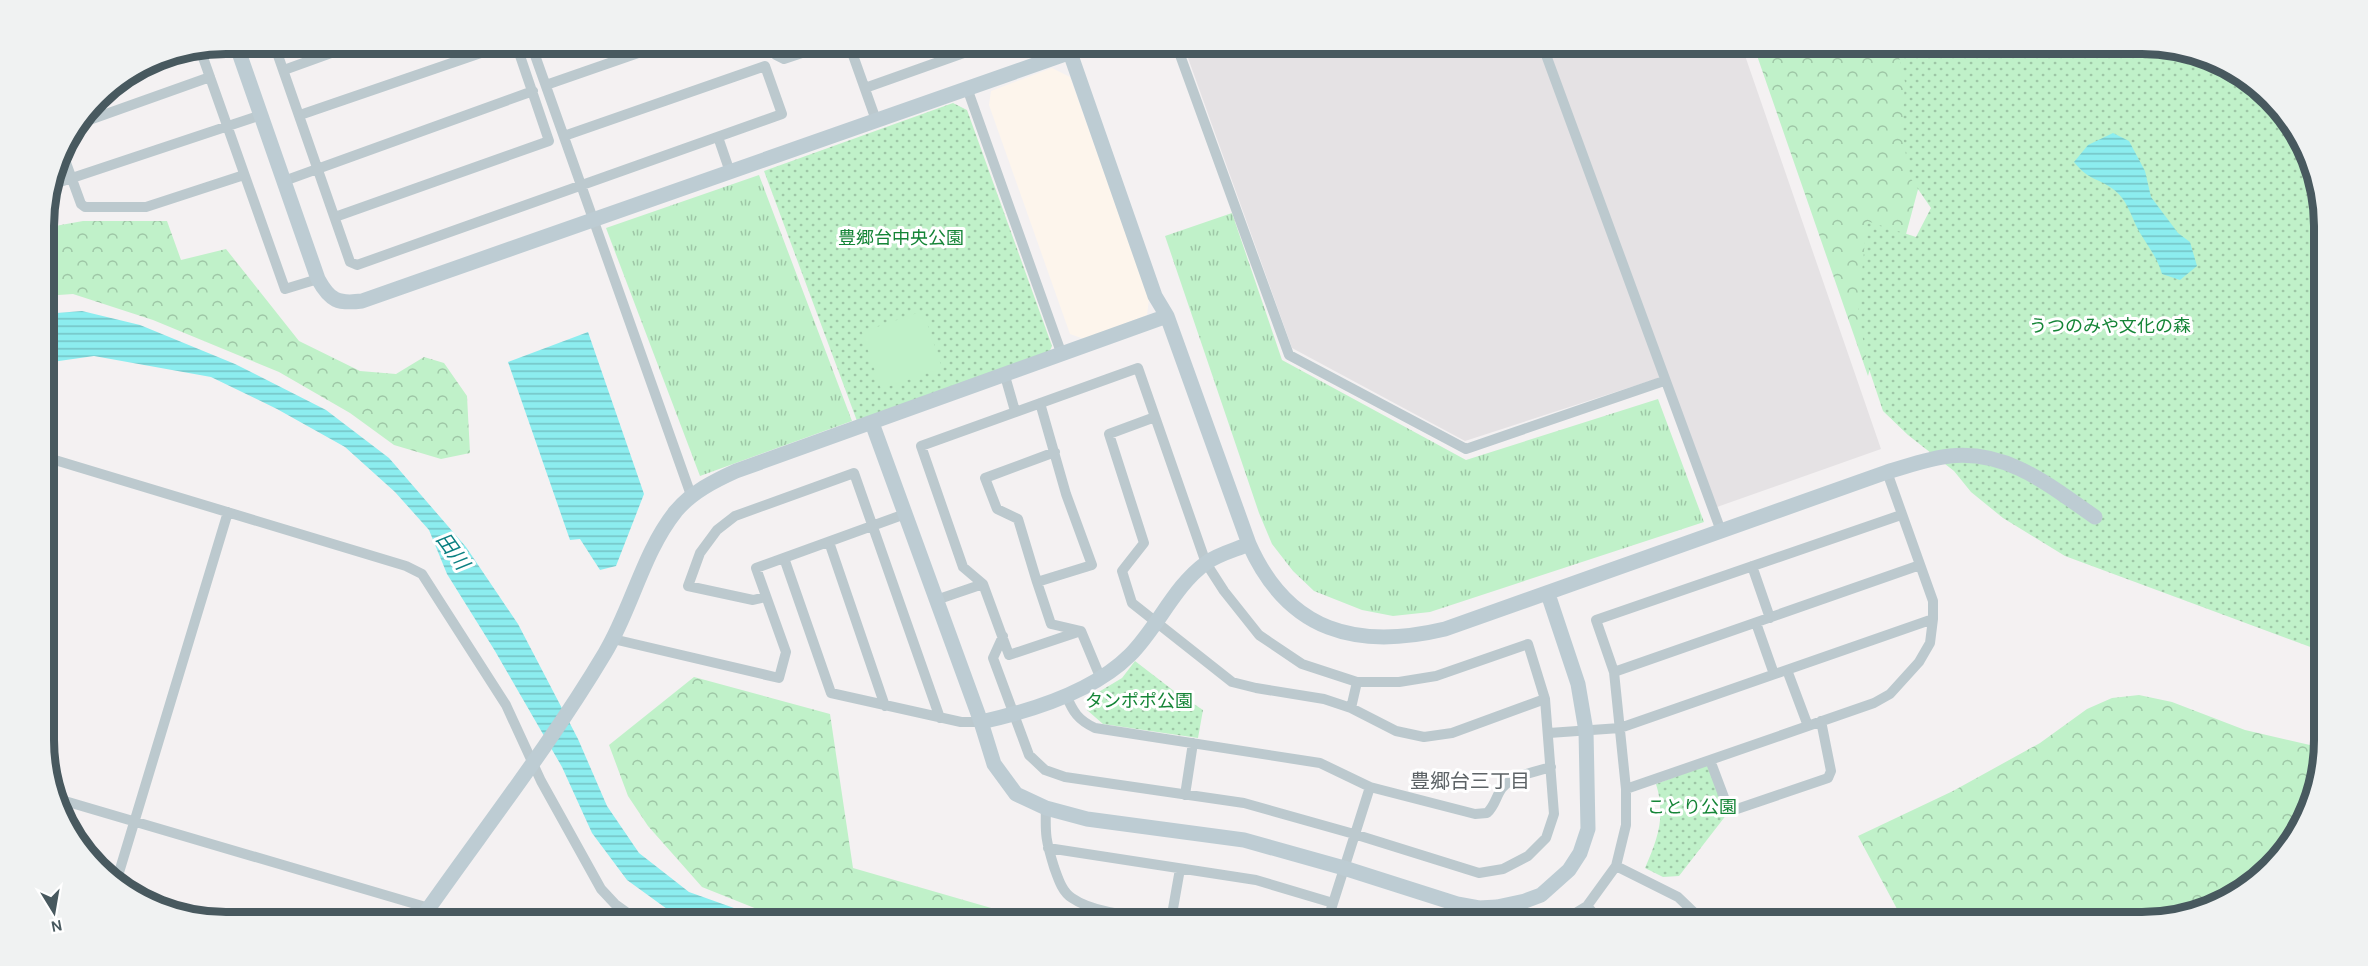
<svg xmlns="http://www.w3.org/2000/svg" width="2368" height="966" font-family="Karla,'Noto Sans JP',sans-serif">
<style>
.commercial{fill:#fdf5ec}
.education{fill:#e5e2e4}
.grass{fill:url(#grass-tufts)}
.forest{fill:url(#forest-crowns)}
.park{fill:url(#park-dots)}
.pitch{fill:#c0f1c9}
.water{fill:url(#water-rules)}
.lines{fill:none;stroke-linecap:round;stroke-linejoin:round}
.street{stroke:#bcc9ce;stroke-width:10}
.secondary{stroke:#bdccd3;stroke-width:15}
.labels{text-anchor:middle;stroke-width:6;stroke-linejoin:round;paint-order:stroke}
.park-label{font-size:18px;fill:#158537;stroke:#fff}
.water-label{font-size:20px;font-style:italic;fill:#0b8082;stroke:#fff}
.neighbourhood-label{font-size:20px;fill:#5d6366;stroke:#fff}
.rim{fill:none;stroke:#48595f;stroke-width:8}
</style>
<defs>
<pattern id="grass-tufts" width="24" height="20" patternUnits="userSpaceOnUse" patternTransform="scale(1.5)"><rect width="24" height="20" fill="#c0f1c9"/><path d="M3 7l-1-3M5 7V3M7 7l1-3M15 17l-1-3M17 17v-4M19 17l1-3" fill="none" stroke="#9ec6a6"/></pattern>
<pattern id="forest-crowns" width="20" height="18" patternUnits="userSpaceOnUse" patternTransform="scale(1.5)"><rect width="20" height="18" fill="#c0f1c9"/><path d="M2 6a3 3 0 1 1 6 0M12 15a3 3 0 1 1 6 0" fill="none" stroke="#9ec6a6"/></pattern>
<pattern id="park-dots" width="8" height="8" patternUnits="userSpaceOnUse" patternTransform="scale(1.5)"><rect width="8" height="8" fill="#c0f1c9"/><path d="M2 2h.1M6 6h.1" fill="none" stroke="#9ec6a6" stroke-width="1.8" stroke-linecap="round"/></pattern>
<pattern id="water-rules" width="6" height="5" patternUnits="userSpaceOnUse" patternTransform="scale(1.5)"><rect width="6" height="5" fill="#8cedef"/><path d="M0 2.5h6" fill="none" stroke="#74c3c5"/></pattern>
</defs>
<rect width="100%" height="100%" fill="#f4f1f2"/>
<!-- commercial -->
<path class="commercial" d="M 1052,68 L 1070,77 L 1149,299 L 1147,315 L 1084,339 L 1070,334 L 989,105 L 991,91 Z"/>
<!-- education -->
<path class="education" d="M 1183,44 L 1741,44 L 1881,449 L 1717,507 L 1668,375 L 1465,441 L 1292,348 Z"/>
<!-- grass -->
<path class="grass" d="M 759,175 L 852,421 L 700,476 L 606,228 Z
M 1232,213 L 1282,360 L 1466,460 L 1658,399 L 1704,522 L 1430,612 L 1393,616 L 1362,610 L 1314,591 L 1293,571 L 1272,544 L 1259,513 L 1165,236 Z"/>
<!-- forest -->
<path class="forest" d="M 1753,44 L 1957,44 L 1868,376 Z
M 83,221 L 167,221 L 181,260 L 226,249 L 299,341 L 360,371 L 396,374 L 424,357 L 444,363 L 467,396 L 470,453 L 441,459 L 394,445 L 350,413 L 279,372 L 153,320 L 73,294 L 44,296 L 44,228 Z
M 694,677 L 830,714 L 853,868 L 1040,922 L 822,922 L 762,911 L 702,887 L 648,826 L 628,796 L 609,745 Z
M 2139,695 L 2172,702 L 2245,730 L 2323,748 L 2315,799 L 2287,851 L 2253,885 L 2201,913 L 2154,922 L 1904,922 L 1858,836 L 1953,791 L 2040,743 L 2087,709 L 2112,698 Z"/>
<!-- park -->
<path class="park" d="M 1896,44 L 2142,44 L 2201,53 L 2280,106 L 2306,145 L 2323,201 L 2324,652 L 2065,556 L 2003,518 L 1971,492 L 1954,471 L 1908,435 L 1883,411 L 1868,366 L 1858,312 L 1867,221 L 1916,237 L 1931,208 L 1909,176 L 1902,128 L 1905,82 Z
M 953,103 L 967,110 L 1052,346 L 1047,357 L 857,421 L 764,171 Z
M 1135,661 L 1174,691 L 1203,710 L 1198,738 L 1103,724 L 1087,710 L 1087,699 L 1122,678 Z
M 1709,764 L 1727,814 L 1679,876 L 1663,877 L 1645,868 C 1658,838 1666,816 1656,784 Z"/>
<!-- pitch -->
<path class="pitch" d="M 923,311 L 942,368 L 881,389 L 862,332 Z"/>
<!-- water -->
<path class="water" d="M 1992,44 L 2027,44 L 2027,46 L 2016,54 L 2003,57 Z
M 2113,133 L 2129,141 L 2145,171 L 2151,197 L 2178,233 L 2190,242 L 2197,266 L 2180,280 L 2162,274 C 2157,257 2149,248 2140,233 C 2131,217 2128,200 2113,189 C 2097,177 2089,181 2074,162 L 2088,145 Z
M 82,311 L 140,325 L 235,364 L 326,410 L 389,458 L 466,547 L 518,624 L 578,739 L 607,806 L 639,853 L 689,892 L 762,918 L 783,922 L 685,922 L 627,880 L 592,833 L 562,767 L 495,651 L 447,574 L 429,530 L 395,492 L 345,447 L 277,409 L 211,377 L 94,356 L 45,363 L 44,314 Z
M 588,332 L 644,494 L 616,566 L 600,570 L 580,539 L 570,540 L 508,362 Z
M 47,755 L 81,845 L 47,776 Z"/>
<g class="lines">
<!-- street -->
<path class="street" d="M 274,44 L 350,262 L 357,265 L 782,114 L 765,66 L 564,136
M 531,44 L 691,495
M 772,44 L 776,55 L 784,59 L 829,44
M 849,44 L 876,120
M 1176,44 L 1289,355 L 1466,449 L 1664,381
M 1542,44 L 1721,531
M 200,49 L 285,289 L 318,279
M 284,70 L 356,44
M 546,85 L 664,44
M 865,88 L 989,44
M 967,88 L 1062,355
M 300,115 L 507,44
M 78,124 L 210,77
M 718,137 L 730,172
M 61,149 L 81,204 L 85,207 L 146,207 L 244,175
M 284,181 L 533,91
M 51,185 L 261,115
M 335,217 L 549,141 L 516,44
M 1005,376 L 1015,411
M 1040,403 L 1066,494 L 1092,565 L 1037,582 L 1051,624 L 1081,631 L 1101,679
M 1155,417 L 1109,434 L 1144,543 L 1122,571 L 1132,603 L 1232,682 L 1256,688 L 1324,699 L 1351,708 L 1396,731 L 1424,737 L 1452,733 L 1545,699
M 45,457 L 406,566 L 422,574 L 506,705 L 541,781 L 601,889 L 615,904 L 640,922
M 829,542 L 885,706
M 784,558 L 831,693 L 961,722 L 981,722
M 1752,566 L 1770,618
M 1037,582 L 1018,519 L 997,509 L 985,478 L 1055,452
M 766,597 L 753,600 L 688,586 L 700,553 L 717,530 L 735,516 L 854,473 L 940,718
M 936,600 L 983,584
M 1756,623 L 1774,674
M 1003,636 L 993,658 L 1029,755 L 1045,770 L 1065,777 L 1244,803 L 1354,834 L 1479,873 L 1503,869 L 1528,856 L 1546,838 L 1554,814 L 1545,699 L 1528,644 L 1436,676 L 1399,682 L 1357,682 L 1302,664 L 1259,635 L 1224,591 L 1206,563 L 1138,368 L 921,446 L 963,567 L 983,584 L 1009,655 L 1081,631
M 613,639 L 779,678 L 786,652 L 756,568 L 905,514
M 1787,670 L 1808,726
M 1614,672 L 1920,565
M 1066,695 C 1073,712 1078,720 1095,728 L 1320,763 L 1370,787 L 1475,814 L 1487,813 C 1495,806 1496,796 1502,788 C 1513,775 1535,772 1551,767
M 1351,708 L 1357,682
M 1549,733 L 1620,728 L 1933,619
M 1710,760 L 1874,703 L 1890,694 L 1919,662 L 1930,643 L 1933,619 L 1933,601 L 1887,472
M 1626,789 L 1710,760 L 1728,808 L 1737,809 L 1828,778 L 1831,771 L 1821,721
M 1185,795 L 1193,743
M 58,799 L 429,908
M 1046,808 C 1045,835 1046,841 1054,867 C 1058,878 1062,892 1072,898 C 1096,915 1142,916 1171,920 L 1171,922
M 1048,848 L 1256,880 L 1333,903
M 1616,866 L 1678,897 L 1704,922
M 1180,869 L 1171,920 L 1186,922
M 117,879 L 228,512
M 1587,906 L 1616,866 L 1626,825 L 1626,789 L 1614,672 L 1596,620 L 1901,515
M 1327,922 L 1370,787
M 1456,922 L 1457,904
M 1561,922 L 1587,906 L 1601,922"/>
<!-- secondary -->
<path class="secondary" d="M 236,44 L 318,279 C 330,301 338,304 362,301 L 1094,44
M 1067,44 L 1155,296 L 1167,316 L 1249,544 C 1288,632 1357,650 1445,629 L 1887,472 C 1908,466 1929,458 1950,456 C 2008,450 2050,486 2095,517
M 872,423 L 981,722 L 994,764 L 1016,794 L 1046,808 L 1087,819 L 1244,840 L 1344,868 L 1457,904 L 1479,908 L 1497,907 L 1525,901 L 1541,895 L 1569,870 L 1580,853 L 1588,829 L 1586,731 L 1578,684 L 1548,594
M 981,722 C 1031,711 1093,692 1130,655 C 1158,627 1174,586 1206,563 C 1218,554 1235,550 1249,544
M 419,922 C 481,833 549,747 605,653 C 632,608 643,552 676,511 C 692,492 714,481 736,471 L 1167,316"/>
</g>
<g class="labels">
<!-- park labels -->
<g class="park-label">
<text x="901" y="244">豊郷台中央公園</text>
<text x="2110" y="332">うつのみや文化の森</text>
<text x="1139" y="707">タンポポ公園</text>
<text x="1692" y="813">ことり公園</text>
</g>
<!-- water labels -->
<g class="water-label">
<text transform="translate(453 551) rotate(54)" y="7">田川</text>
</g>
<!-- neighbourhood labels -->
<g class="neighbourhood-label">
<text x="1470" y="788">豊郷台三丁目</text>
</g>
</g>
<!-- crop -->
<path d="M0 0H2368V966H0ZM226 54H2142A172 172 0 0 1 2314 226V740A172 172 0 0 1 2142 912H226A172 172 0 0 1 54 740V226A172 172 0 0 1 226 54Z" fill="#f0f2f2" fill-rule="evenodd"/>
<path class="rim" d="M226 54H2142A172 172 0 0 1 2314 226V740A172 172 0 0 1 2142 912H226A172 172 0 0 1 54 740V226A172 172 0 0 1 226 54Z"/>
<!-- north arrow -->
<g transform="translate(54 912) rotate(169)" stroke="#ffffff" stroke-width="4.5" paint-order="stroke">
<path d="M0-4.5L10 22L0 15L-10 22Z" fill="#48595f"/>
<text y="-9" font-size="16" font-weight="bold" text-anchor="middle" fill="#48595f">N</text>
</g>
</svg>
